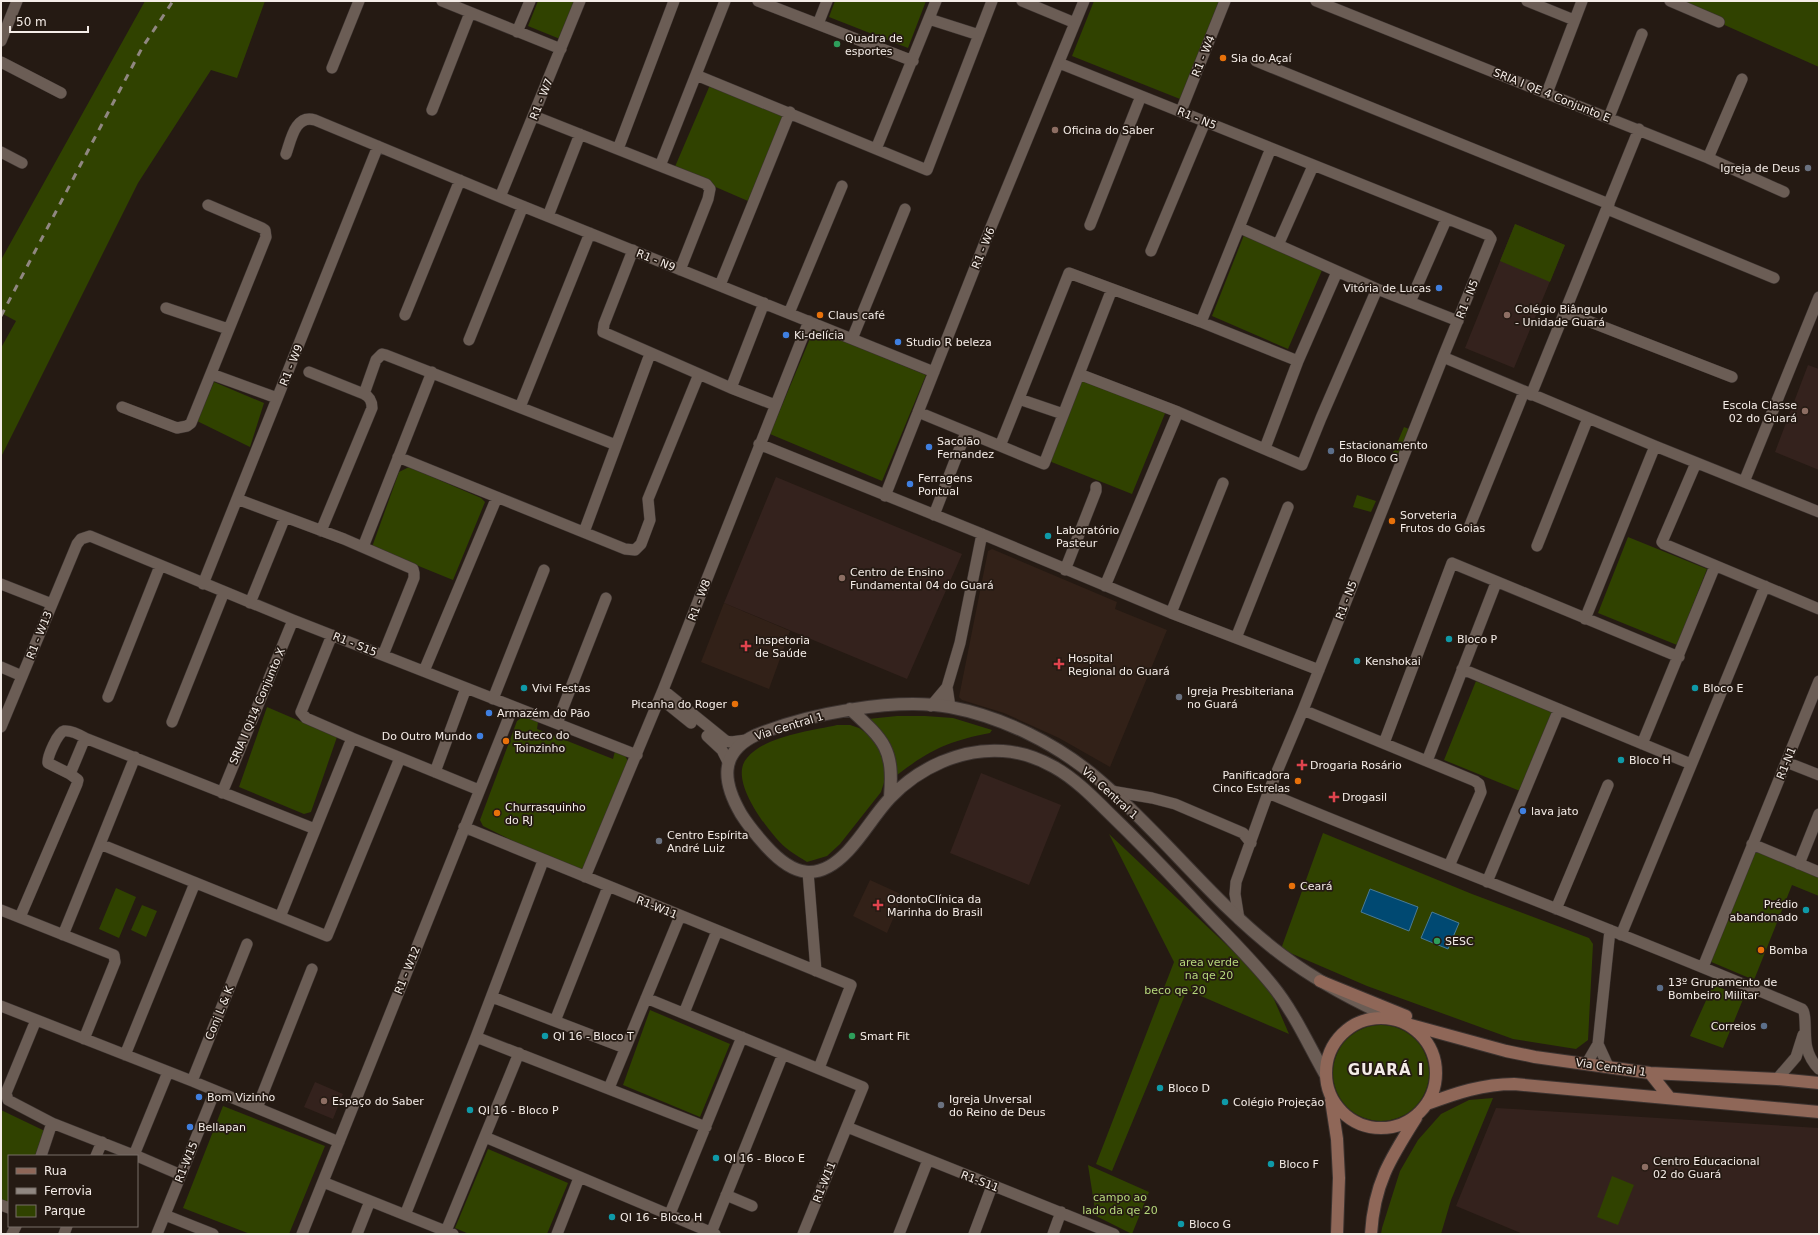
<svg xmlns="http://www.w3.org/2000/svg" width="1820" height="1235" font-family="'DejaVu Sans',sans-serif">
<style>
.built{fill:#322118}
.education{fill:#34221d}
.green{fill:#304200}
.water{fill:#004972;stroke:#497a95}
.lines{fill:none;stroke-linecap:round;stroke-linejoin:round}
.minor-casing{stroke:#3c3330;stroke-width:12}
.tertiary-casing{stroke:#3c3330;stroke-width:14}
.secondary-casing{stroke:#3c3330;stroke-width:14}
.minor{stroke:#6b5d55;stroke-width:11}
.tertiary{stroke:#6b5d55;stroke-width:12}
.secondary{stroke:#8f6758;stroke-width:12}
.rail{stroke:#908781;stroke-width:3;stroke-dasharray:7 7;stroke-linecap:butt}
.leisure-dot{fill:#2e9e5b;stroke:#251a13;stroke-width:1.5}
.food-dot{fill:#e8710a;stroke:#251a13;stroke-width:1.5}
.education-dot{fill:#8d6e63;stroke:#251a13;stroke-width:1.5}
.worship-dot{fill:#6b7280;stroke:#251a13;stroke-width:1.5}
.shop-dot{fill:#3f7fe0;stroke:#251a13;stroke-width:1.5}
.service-dot{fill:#5c6f8a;stroke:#251a13;stroke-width:1.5}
.culture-dot{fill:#0f9aa8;stroke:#251a13;stroke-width:1.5}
.health-dot{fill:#e0444e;stroke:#251a13;stroke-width:1.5}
.labels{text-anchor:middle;stroke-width:3.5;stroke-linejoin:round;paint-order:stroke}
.poi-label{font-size:11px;fill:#f4ece7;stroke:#251a13;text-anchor:start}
.street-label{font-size:11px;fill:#f4ece7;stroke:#251a13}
.park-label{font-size:11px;fill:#b5d77b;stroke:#251a13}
.district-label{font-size:15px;font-weight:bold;letter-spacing:1px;fill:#f4ece7;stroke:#251a13}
</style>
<rect width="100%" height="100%" fill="#251a13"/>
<!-- built -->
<path class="built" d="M 992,549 L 1117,602 L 1115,609 L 1167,630 L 1110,767 L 1059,738 L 1004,713 L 962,700 L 959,697 L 988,551 Z
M 724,603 L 790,631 L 769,689 L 701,662 Z
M 870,880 L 903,895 L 887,933 L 853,916 Z"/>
<!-- education -->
<path class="education" d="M 1515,224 L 1565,245 L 1514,368 L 1465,348 Z
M 1808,365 L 1819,369 L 1819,470 L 1775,452 Z
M 776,477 L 962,554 L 907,679 L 724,603 Z
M 981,773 L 1061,805 L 1029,885 L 950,853 Z
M 315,1082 L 343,1094 L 333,1119 L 304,1107 Z
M 1496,1108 L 1819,1128 L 1819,1234 L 1523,1234 L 1456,1206 Z"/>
<!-- green -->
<path class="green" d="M 145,1 L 265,1 L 237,78 L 211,70 L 138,183 L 1,457 L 1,348 L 16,321 L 1,313 L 1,260 Z
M 538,1 L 575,1 L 560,39 L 528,26 Z
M 835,1 L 926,1 L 908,48 L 829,17 Z
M 1094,1 L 1219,1 L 1180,99 L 1072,56 Z
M 1684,1 L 1817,1 L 1819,3 L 1819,67 L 1682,6 Z
M 710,85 L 783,116 L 748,201 L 674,169 Z
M 1515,224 L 1565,245 L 1550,282 L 1500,261 Z
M 1244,235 L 1323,268 L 1288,349 L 1212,316 Z
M 814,329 L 926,375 L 882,481 L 770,434 Z
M 1083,378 L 1166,411 L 1132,494 L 1049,461 Z
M 214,382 L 264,403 L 250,447 L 197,421 Z
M 1404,427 L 1409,429 L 1397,457 L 1392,455 Z
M 409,467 L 481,498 L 485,502 L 453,580 L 372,547 L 399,472 Z
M 1357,495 L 1376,501 L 1371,512 L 1353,507 Z
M 1628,537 L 1707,569 L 1677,645 L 1598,613 Z
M 1476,681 L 1552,712 L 1520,791 L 1444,760 Z
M 267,707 L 337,737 L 311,812 L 304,814 L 239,787 Z
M 524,716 L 538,722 L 537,729 L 613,759 L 615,751 L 625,756 L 628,761 L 585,871 L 551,860 L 483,826 L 480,820 L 517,721 Z
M 897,716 L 925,716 L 953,718 L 992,730 L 990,733 C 949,741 931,749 897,775 C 896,749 889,735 868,719 Z
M 837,725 L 850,725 L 859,728 L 872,737 L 883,751 L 886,776 L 881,792 L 840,844 L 827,856 L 807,862 C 796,855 784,848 776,838 C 762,822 729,778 747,758 C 765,736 810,731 837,725 Z
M 1323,833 L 1472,894 L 1589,938 L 1593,944 L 1588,1040 L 1576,1049 L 1513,1039 L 1367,986 L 1281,949 Z
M 1109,834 L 1267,983 L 1289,1034 L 1187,990 L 1112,1171 L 1096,1164 L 1174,962 Z
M 1755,849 L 1819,876 L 1819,896 L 1792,885 L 1754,980 L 1709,961 Z
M 116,888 L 136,897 L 119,938 L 99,929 Z
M 142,905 L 157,911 L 146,937 L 131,930 Z
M 1713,985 L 1744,997 L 1723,1048 L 1690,1036 Z
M 650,1010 L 730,1044 L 700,1117 L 623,1085 Z
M1333 1073a48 48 0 1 1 96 0a48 48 0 1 1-96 0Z
M 1493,1098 L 1451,1200 L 1441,1234 L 1381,1234 L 1382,1228 L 1400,1171 L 1418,1140 L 1441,1114 L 1469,1100 Z
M 223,1106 L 325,1146 L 289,1234 L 250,1234 L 183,1208 Z
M 1,1110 L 49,1133 L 38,1156 L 9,1156 L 9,1210 L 1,1207 Z
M 488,1149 L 568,1183 L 547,1234 L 469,1234 L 455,1228 Z
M 1088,1165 L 1149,1192 L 1132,1234 L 1096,1216 Z
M 1612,1176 L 1634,1185 L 1618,1225 L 1597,1217 Z"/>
<!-- water -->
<path class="water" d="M 1370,889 L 1418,907 L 1409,931 L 1361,912 Z
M 1432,912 L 1459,923 L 1448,949 L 1421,938 Z"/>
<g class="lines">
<defs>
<path id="minor" d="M 442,1 L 561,49
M 758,1 L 913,61
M 1022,1 L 1075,23
M 1316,1 L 1708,158 L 1742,79
M 1527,1 L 1574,20
M 1670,1 L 1719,22
M 929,19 L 979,35
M 818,24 L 827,1
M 517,32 L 530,1
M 1,41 L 17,1
M 1256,61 L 1609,204
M 1,62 L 61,93
M 1059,63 L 1488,235 L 1491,239 L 1443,357 L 1303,710 L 1268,793
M 332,68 L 359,1
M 696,75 L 876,149 L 936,1
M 1547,93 L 1582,1
M 432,110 L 470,13
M 1181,111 L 1225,1
M 534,116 L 660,166 L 725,1
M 1609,117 L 1642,34
M 618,149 L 674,1
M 876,149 L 927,170 L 992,1
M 1,152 L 22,163
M 286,154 C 291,140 295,114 315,120 L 500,197 L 934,372
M 1708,158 L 1784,192
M 660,166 L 706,184 L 710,189 L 708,199 L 680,270
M 500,197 L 580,1
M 1607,209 L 1774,278
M 548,216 L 580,134
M 1090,225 L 1141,96
M 1240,228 L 1377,289 L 1458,321
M 1278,245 L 1313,166
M 633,250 L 604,324 L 603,332 L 731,388 L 775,405
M 1151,251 L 1205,122
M 720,285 L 790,112
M 1410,302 L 1446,220
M 166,308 L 228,329
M 1565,312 L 1732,377
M 789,313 L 842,186
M 405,315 L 460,180
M 1201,322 L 1271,148
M 852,339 L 905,209
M 469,340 L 523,206
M 1443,357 L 1655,446 L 1819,512
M 1298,361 L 1337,272
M 309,372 L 364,394 C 370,397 372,401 372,408 L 321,531
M 211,374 L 277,398
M 1079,374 L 1178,412 L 1302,465 L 1321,418 L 1377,289
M 731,388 L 764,303
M 364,394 L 376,360 L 382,354 L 386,355 L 616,445
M 1531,395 L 1639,129
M 1019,399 L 1063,414
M 122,407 L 177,428 L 187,426 L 191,423 L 266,237 L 265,230 L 262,228 L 208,205
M 520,407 L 590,233
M 918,412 L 1044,464 L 1112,289
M 759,444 L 982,534 L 1171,613 L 1319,670
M 1000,446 L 1069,273 L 1201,322 L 1298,361 L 1265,448
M 398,457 L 625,549 L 635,550 L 641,544 L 650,520 L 648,499 L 699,374
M 1696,463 L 1662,542 L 1664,544 L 1819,609
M 1744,482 L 1819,297
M 885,496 L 991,227 L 1084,1
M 237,499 L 344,539 L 413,569 L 414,573 L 414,578 L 383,655
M 934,515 L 966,432
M 1470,525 L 1524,392
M 584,532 L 650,354
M 1537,546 L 1588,418
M 363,547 L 432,372
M 1065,570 L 1096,491 L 1096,487
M 1,584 L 52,604
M 203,584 L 378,146
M 1105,586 L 1178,412
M 250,603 L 285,517
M 1171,613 L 1223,483
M 1585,619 L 1655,446
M 332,635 L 301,712 L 306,718 L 352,738
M 1236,638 L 1288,507
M 1,667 L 22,676
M 1462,669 L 1691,764
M 424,671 L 497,497
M 663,690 L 726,741 L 731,742 L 746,740
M 108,697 L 160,566
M 660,698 L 691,723
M 493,699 L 544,570
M 931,706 L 947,687
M 950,707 L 947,687 L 960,643 L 982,534
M 1303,710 L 1475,781 L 1479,784 L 1481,792 L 1449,866
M 172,722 L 224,592
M 557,723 L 606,598
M 1,727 L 77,544 L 81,539 L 90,536 L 293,620 L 637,755
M 707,736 L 722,750 L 728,762
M 85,738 L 70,774 L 48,763 C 47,757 58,732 64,731 C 71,730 80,735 85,738 L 315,829
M 1384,743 L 1452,563 L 1679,657
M 1642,744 L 1715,566
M 1427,761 L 1496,583
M 1786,762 L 1819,775
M 435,772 L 466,688
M 1111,791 L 1152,798 L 1175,804 L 1243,833 L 1251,843
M 222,793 L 293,620
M 464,827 L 851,985 L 819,1068
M 100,844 L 135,757
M 1752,844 L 1819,872
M 1799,864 L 1819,814
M 808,872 L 816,971
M 585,877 L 663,690 L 809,321
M 1487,882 L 1559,709
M 1556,909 L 1608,785
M 1,910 L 114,955 L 115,962 L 113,967 L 84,1039
M 20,917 L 77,784 L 78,780 L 70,774
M 280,917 L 352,738 L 479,790
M 1239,919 L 1235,894 L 1236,882 L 1268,793 C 1445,867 1625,933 1802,1009 C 1807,1013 1804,1039 1807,1048 C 1809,1056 1813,1063 1819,1069
M 63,935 L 100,844 L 327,936 L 400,758
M 1621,935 L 1765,586
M 1703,967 L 1819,681
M 492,997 L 625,1048
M 646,998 L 863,1087 L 803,1234
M 1,1006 L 192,1081 L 339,1142
M 684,1013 L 717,931
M 36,1020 L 6,1093 L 8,1100 L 52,1123 L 136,1156
M 555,1021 L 608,887
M 476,1037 L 706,1127
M 1598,1044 L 1608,1066
M 125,1055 L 195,883
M 1587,1063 L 1598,1044 L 1610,930
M 1777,1079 L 1796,1057 L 1803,1035
M 192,1081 L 247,944
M 609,1088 L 680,916
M 257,1108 L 312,969
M 847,1127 L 1114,1234
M 485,1137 L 715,1234
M 134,1155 L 168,1072
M 41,1156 L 52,1123
M 96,1156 L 102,1142
M 137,1156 L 181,1175
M 323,1182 L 453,1234
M 726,1195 L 752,1206
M 1,1205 L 9,1208
M 165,1215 L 213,1234
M 405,1215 L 476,1037 L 543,861
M 669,1216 L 742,1037
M 446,1231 L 519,1053
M 711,1233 L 783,1054
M 12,1234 L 16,1226
M 64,1234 L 67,1226
M 157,1234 L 215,1091
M 302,1234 L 513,707
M 357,1234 L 370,1201
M 557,1234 L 579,1178
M 899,1234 L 928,1160
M 974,1234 L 992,1186
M 1053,1234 L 1061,1212"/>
<path id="tertiary" d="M 850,709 C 885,741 894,749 890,797
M 1325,1074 C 1308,1044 1294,1012 1272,985 C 1247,954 1217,926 1190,896 C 1164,868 1137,840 1109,813 C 1092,796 1074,778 1054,767 C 1038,758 1020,752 1003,751 C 961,748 918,768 890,798 C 875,814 864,834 848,851 C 818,883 793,876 766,846 C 757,836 748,825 741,814 C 723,783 718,753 756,735 C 808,714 895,697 950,707 C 1003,717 1057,744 1098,779 C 1162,833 1214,904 1282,955 C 1318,982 1352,1000 1392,1018"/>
<path id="secondary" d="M 1320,981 L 1406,1016
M1326 1073a55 55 0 1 1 110 0a55 55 0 1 1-110 0Z
M 1407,1024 L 1506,1051 L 1535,1057 L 1650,1073 L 1777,1079 L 1819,1083
M 1650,1073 L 1669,1097
M 1331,1100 L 1337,1139 L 1339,1178 L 1337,1234
M 1427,1104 C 1456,1093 1483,1084 1514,1084 L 1819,1112
M 1371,1234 C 1374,1184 1390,1159 1416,1118"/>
</defs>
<!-- minor casing -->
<use href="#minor" class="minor-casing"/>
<!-- tertiary casing -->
<use href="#tertiary" class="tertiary-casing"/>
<!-- secondary casing -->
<use href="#secondary" class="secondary-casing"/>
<!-- minor -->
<use href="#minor" class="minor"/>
<!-- tertiary -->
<use href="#tertiary" class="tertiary"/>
<!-- secondary -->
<use href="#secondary" class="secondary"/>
<!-- rail -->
<path class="rail" d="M 1,316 L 142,48 L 173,1"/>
</g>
<!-- markers -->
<g class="leisure-dot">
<circle cx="837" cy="44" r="4"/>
<circle cx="1437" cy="941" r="4"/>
<circle cx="852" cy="1036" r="4"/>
</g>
<g class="food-dot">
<circle cx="1223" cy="58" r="4"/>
<circle cx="820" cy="315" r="4"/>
<circle cx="1392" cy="521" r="4"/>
<circle cx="735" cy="704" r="4"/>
<circle cx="506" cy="741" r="4"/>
<circle cx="1298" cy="781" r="4"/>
<circle cx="497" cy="813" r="4"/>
<circle cx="1292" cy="886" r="4"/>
<circle cx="1761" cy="950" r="4"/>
</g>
<g class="education-dot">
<circle cx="1055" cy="130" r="4"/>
<circle cx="1507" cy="315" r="4"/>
<circle cx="1805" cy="411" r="4"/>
<circle cx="842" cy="578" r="4"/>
<circle cx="324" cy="1101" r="4"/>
<circle cx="1645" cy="1167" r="4"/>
</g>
<g class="worship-dot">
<circle cx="1808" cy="168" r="4"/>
<circle cx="1179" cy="697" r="4"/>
<circle cx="659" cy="841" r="4"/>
<circle cx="941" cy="1105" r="4"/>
</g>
<g class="shop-dot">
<circle cx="1439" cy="288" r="4"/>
<circle cx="786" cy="335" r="4"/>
<circle cx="898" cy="342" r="4"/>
<circle cx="929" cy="447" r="4"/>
<circle cx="910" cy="484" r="4"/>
<circle cx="489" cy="713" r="4"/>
<circle cx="480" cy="736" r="4"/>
<circle cx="1523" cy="811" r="4"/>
<circle cx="199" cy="1097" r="4"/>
<circle cx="190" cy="1127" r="4"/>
</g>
<g class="service-dot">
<circle cx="1331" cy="451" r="4"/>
<circle cx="1660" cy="988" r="4"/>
<circle cx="1764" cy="1026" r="4"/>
</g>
<g class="culture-dot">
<circle cx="1048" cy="536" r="4"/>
<circle cx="1449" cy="639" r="4"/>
<circle cx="1357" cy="661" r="4"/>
<circle cx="524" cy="688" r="4"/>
<circle cx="1695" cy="688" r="4"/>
<circle cx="1621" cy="760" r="4"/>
<circle cx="1806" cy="910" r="4"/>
<circle cx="545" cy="1036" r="4"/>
<circle cx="1160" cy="1088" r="4"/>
<circle cx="1225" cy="1102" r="4"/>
<circle cx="470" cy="1110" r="4"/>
<circle cx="716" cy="1158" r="4"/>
<circle cx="1271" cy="1164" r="4"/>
<circle cx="612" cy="1217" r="4"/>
<circle cx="1181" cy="1224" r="4"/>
</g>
<g class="health-dot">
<path d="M744 640h4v4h4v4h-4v4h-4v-4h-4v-4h4z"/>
<path d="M1057 658h4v4h4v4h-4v4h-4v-4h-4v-4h4z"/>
<path d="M1300 759h4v4h4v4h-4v4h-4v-4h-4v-4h4z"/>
<path d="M1332 791h4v4h4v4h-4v4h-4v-4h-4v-4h4z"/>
<path d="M876 899h4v4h4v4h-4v4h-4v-4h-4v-4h4z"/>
</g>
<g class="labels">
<!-- poi labels -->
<g class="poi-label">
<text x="845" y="42">Quadra de<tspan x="845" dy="13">esportes</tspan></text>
<text x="1231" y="62">Sia do Açaí</text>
<text x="1063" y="134">Oficina do Saber</text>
<text x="1800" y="172" text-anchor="end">Igreja de Deus</text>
<text x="1431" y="292" text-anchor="end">Vitória de Lucas</text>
<text x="1515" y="313">Colégio Biângulo<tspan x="1515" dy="13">- Unidade Guará</tspan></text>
<text x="828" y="319">Claus café</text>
<text x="794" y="339">Ki-delícia</text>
<text x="906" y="346">Studio R beleza</text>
<text x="1797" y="409" text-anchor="end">Escola Classe<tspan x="1797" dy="13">02 do Guará</tspan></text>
<text x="937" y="445">Sacolão<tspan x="937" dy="13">Fernandez</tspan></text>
<text x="1339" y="449">Estacionamento<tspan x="1339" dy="13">do Bloco G</tspan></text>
<text x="918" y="482">Ferragens<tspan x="918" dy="13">Pontual</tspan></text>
<text x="1400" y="519">Sorveteria<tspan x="1400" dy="13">Frutos do Goias</tspan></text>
<text x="1056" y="534">Laboratório<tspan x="1056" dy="13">Pasteur</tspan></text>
<text x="850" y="576">Centro de Ensino<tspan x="850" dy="13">Fundamental 04 do Guará</tspan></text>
<text x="1457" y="643">Bloco P</text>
<text x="755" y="644">Inspetoria<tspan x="755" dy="13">de Saúde</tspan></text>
<text x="1068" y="662">Hospital<tspan x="1068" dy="13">Regional do Guará</tspan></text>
<text x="1365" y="665">Kenshokai</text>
<text x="532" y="692">Vivi Festas</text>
<text x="1703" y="692">Bloco E</text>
<text x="1187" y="695">Igreja Presbiteriana<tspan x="1187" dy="13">no Guará</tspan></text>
<text x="727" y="708" text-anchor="end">Picanha do Roger</text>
<text x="497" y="717">Armazém do Pão</text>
<text x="514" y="739">Buteco do<tspan x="514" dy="13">Toinzinho</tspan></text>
<text x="472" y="740" text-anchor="end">Do Outro Mundo</text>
<text x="1629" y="764">Bloco H</text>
<text x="1310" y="769">Drogaria Rosário</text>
<text x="1290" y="779" text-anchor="end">Panificadora<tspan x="1290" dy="13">Cinco Estrelas</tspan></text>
<text x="1342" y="801">Drogasil</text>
<text x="505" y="811">Churrasquinho<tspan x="505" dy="13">do RJ</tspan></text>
<text x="1531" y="815">lava jato</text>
<text x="667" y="839">Centro Espírita<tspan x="667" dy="13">André Luiz</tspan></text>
<text x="1300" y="890">Ceará</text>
<text x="887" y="903">OdontoClínica da<tspan x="887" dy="13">Marinha do Brasil</tspan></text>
<text x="1798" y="908" text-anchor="end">Prédio<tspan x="1798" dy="13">abandonado</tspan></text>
<text x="1445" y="945">SESC</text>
<text x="1769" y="954">Bomba</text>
<text x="1668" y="986">13º Grupamento de<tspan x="1668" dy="13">Bombeiro Militar</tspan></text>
<text x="1756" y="1030" text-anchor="end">Correios</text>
<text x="553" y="1040">QI 16 - Bloco T</text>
<text x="860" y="1040">Smart Fit</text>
<text x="1168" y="1092">Bloco D</text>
<text x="207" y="1101">Bom Vizinho</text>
<text x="949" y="1103">Igreja Unversal<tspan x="949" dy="13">do Reino de Deus</tspan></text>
<text x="332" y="1105">Espaço do Saber</text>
<text x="1233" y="1106">Colégio Projeção</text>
<text x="478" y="1114">QI 16 - Bloco P</text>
<text x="198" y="1131">Bellapan</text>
<text x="724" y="1162">QI 16 - Bloco E</text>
<text x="1653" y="1165">Centro Educacional<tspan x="1653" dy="13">02 do Guará</tspan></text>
<text x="1279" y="1168">Bloco F</text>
<text x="620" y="1221">QI 16 - Bloco H</text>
<text x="1189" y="1228">Bloco G</text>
</g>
<!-- street labels -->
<g class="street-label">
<text transform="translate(1203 56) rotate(-68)" y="4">R1 - W4</text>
<text transform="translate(1552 95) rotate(22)" y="4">SRIA I QE 4 Conjunto E</text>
<text transform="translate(541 99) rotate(-68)" y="4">R1 - W7</text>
<text transform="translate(1197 118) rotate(22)" y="4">R1 - N5</text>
<text transform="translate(983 248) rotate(-68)" y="4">R1 - W6</text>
<text transform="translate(656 260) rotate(22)" y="4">R1 - N9</text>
<text transform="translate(1467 299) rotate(-68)" y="4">R1 - N5</text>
<text transform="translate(291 365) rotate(-68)" y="4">R1 - W9</text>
<text transform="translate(699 600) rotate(-69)" y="4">R1 - W8</text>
<text transform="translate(1346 600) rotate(-69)" y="4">R1 - N5</text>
<text transform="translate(39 635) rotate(-68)" y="4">R1 - W13</text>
<text transform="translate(355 644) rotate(22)" y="4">R1 - S15</text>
<text transform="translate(257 706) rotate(-67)" y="4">SRIA I Qi14 Conjunto X</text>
<text transform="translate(789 726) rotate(-17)" y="4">Via Central 1</text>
<text transform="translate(1786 763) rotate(-68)" y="4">R1-N1</text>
<text transform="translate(1110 793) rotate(42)" y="4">Via Central 1</text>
<text transform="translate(657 907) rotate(22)" y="4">R1-W11</text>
<text transform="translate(407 970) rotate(-68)" y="4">R1 - W12</text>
<text transform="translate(219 1013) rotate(-68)" y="4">Conj L &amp; K</text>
<text transform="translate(1611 1067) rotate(8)" y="4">Via Central 1</text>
<text transform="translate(186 1162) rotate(-68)" y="4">R1-W15</text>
<text transform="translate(980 1181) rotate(21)" y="4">R1-S11</text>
<text transform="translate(824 1182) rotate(-68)" y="4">R1-W11</text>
</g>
<!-- park labels -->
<g class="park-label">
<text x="1209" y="966">area verde<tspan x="1209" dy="13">na qe 20</tspan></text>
<text x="1175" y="994">beco qe 20</text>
<text x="1120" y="1201">campo ao<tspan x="1120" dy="13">lado da qe 20</tspan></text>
</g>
<!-- district labels -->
<g class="district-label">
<text x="1386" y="1075">GUARÁ I</text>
</g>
</g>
<!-- border -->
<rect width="1820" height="1235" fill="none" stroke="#f4ece7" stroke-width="4"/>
<!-- legend -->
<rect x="8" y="1155" width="130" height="72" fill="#251a13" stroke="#786e68"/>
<rect x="16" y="1168" width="20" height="6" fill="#8f6758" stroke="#786e68"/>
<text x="44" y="1175" font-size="12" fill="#f4ece7">Rua</text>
<rect x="16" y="1188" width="20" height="6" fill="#908781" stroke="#786e68"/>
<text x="44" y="1195" font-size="12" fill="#f4ece7">Ferrovia</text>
<rect x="16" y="1205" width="20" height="12" fill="#304200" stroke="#786e68"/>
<text x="44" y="1215" font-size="12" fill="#f4ece7">Parque</text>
<!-- scale -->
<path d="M10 26v6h78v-6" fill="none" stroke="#f4ece7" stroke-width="2"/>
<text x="16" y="26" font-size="12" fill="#f4ece7" stroke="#251a13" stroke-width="3" paint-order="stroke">50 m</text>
</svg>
